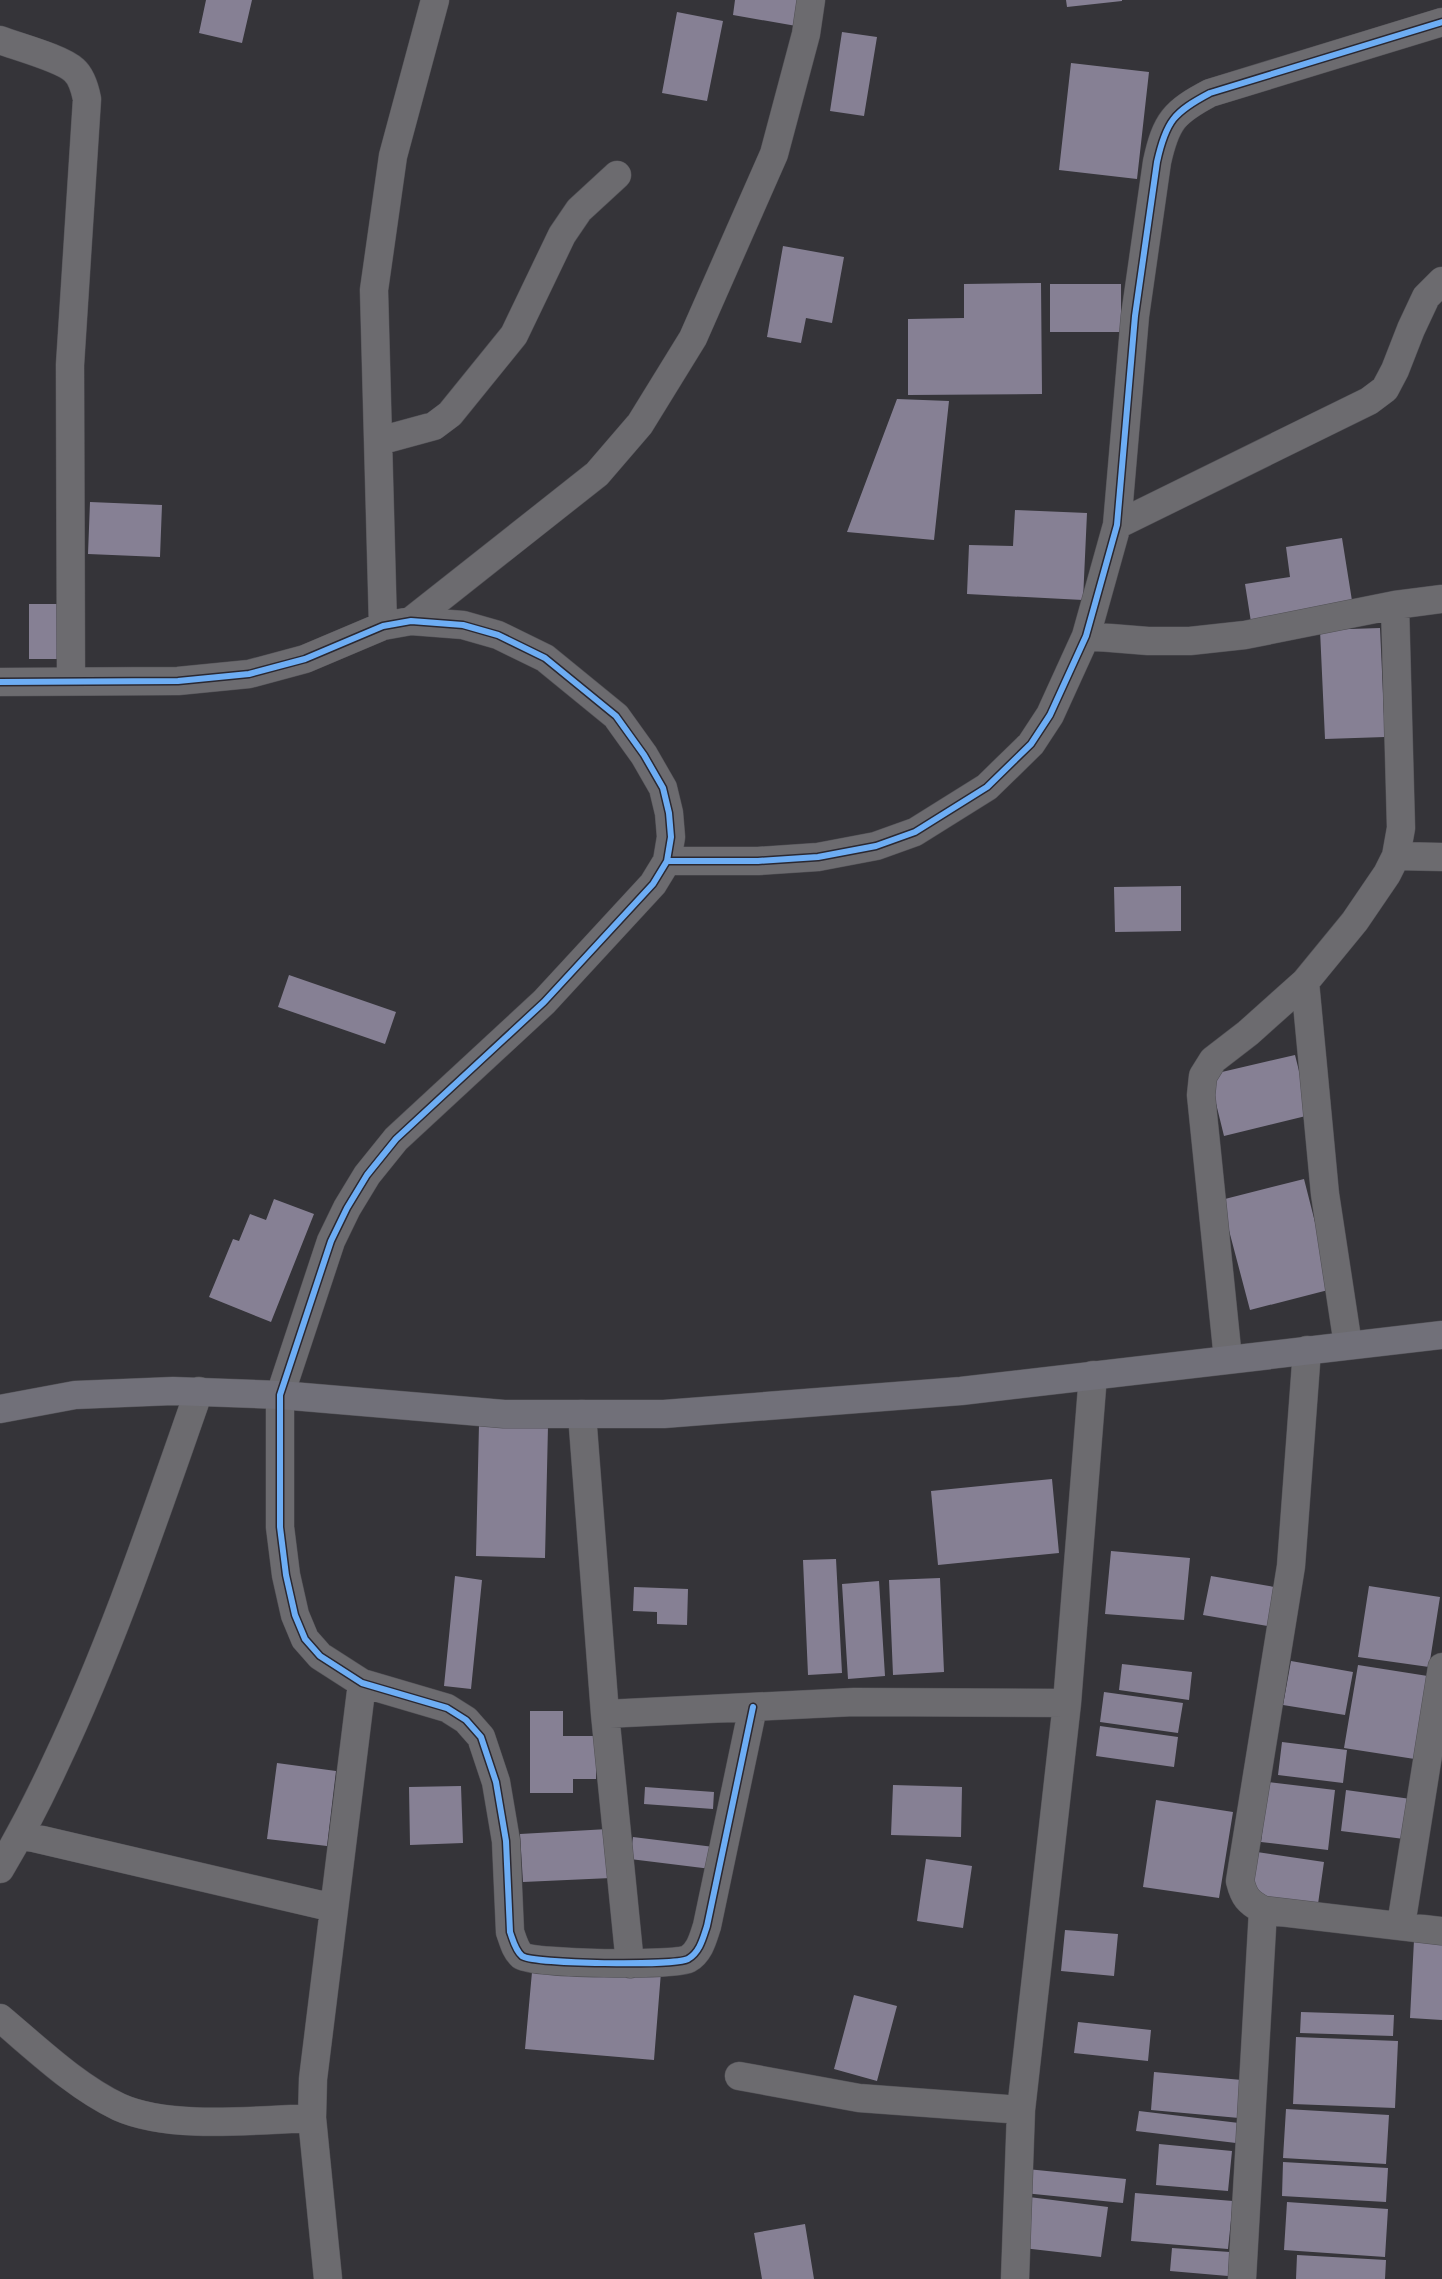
<svg xmlns="http://www.w3.org/2000/svg" width="1442" height="2279" font-family="'Golos Text',sans-serif">
<style>
.building{fill:#868094}
.lines{fill:none;stroke-linecap:round;stroke-linejoin:round}
.minor-casing{stroke:#525156;stroke-width:29}
.primary-casing{stroke:#525156;stroke-width:29}
.minor{stroke:#6c6b6f;stroke-width:28}
.primary{stroke:#717079;stroke-width:28}
.cycleway-casing{stroke:#2a2831;stroke-width:9}
.cycleway{stroke:#6dadf4;stroke-width:6}
</style>
<rect width="100%" height="100%" fill="#353439"/>
<!-- building -->
<path class="building" d="M 206,0 L 252,0 L 242,43 L 199,33 Z
M 735,0 L 807,0 L 802,27 L 733,15 Z
M 1066,0 L 1122,0 L 1122,1 L 1067,7 Z
M 677,12 L 723,21 L 707,101 L 662,93 Z
M 842,32 L 877,37 L 864,116 L 830,111 Z
M 1071,63 L 1149,72 L 1137,179 L 1059,170 Z
M 783,246 L 844,257 L 832,323 L 806,318 L 801,343 L 767,337 Z
M 1041,283 L 1042,394 L 908,395 L 908,319 L 964,318 L 964,284 Z
M 1050,284 L 1121,284 L 1121,332 L 1050,332 Z
M 897,399 L 949,401 L 934,540 L 847,532 Z
M 90,502 L 162,505 L 160,557 L 88,554 Z
M 1015,510 L 1087,513 L 1083,600 L 967,594 L 969,545 L 1013,546 Z
M 1342,538 L 1353,607 L 1251,622 L 1245,584 L 1290,577 L 1286,547 Z
M 29,604 L 60,604 L 60,659 L 29,659 Z
M 1380,628 L 1385,737 L 1325,739 L 1320,630 Z
M 1181,886 L 1181,931 L 1115,932 L 1114,887 Z
M 289,975 L 396,1012 L 385,1044 L 278,1007 Z
M 1295,1055 L 1310,1115 L 1224,1136 L 1209,1075 Z
M 1304,1179 L 1332,1289 L 1250,1310 L 1221,1200 Z
M 274,1199 L 314,1214 L 271,1322 L 209,1297 L 233,1239 L 239,1241 L 250,1214 L 266,1220 Z
M 479,1424 L 548,1426 L 545,1558 L 476,1556 Z
M 1052,1479 L 1059,1553 L 938,1565 L 931,1491 Z
M 1111,1551 L 1190,1558 L 1184,1620 L 1105,1614 Z
M 836,1559 L 842,1673 L 808,1675 L 803,1560 Z
M 455,1576 L 482,1580 L 471,1689 L 444,1686 Z
M 1211,1576 L 1286,1589 L 1279,1628 L 1203,1615 Z
M 940,1578 L 944,1672 L 893,1675 L 889,1580 Z
M 879,1581 L 885,1676 L 848,1679 L 842,1584 Z
M 1369,1586 L 1440,1597 L 1429,1667 L 1358,1657 Z
M 634,1587 L 688,1589 L 687,1625 L 657,1624 L 657,1612 L 633,1611 Z
M 1291,1661 L 1353,1672 L 1345,1715 L 1283,1705 Z
M 1122,1664 L 1192,1672 L 1189,1700 L 1119,1690 Z
M 1358,1665 L 1434,1677 L 1421,1760 L 1344,1748 Z
M 1104,1692 L 1183,1703 L 1178,1733 L 1100,1722 Z
M 530,1711 L 563,1711 L 563,1736 L 596,1736 L 596,1779 L 573,1779 L 573,1793 L 530,1793 Z
M 1100,1726 L 1178,1737 L 1174,1767 L 1096,1756 Z
M 1282,1742 L 1347,1750 L 1343,1783 L 1278,1775 Z
M 277,1763 L 336,1771 L 327,1846 L 267,1839 Z
M 1268,1782 L 1335,1790 L 1328,1850 L 1261,1842 Z
M 893,1785 L 962,1787 L 961,1837 L 891,1835 Z
M 461,1786 L 463,1843 L 410,1845 L 409,1787 Z
M 645,1787 L 714,1792 L 713,1809 L 644,1804 Z
M 1346,1790 L 1418,1800 L 1412,1840 L 1341,1831 Z
M 1156,1800 L 1233,1812 L 1219,1898 L 1143,1887 Z
M 608,1829 L 611,1878 L 523,1882 L 520,1834 Z
M 633,1837 L 714,1847 L 711,1869 L 630,1859 Z
M 1257,1852 L 1324,1862 L 1318,1904 L 1251,1895 Z
M 926,1859 L 972,1866 L 963,1928 L 917,1921 Z
M 1065,1930 L 1118,1934 L 1114,1976 L 1061,1971 Z
M 1414,1940 L 1442,1942 L 1442,2020 L 1410,2018 Z
M 533,1961 L 661,1972 L 654,2060 L 525,2049 Z
M 854,1995 L 897,2006 L 877,2081 L 834,2069 Z
M 1301,2012 L 1394,2015 L 1393,2036 L 1300,2033 Z
M 1078,2022 L 1151,2030 L 1148,2061 L 1074,2053 Z
M 1296,2037 L 1398,2041 L 1395,2108 L 1293,2104 Z
M 1154,2072 L 1242,2080 L 1239,2118 L 1151,2110 Z
M 1286,2109 L 1389,2115 L 1386,2164 L 1283,2158 Z
M 1139,2111 L 1239,2123 L 1236,2143 L 1136,2131 Z
M 1159,2144 L 1232,2151 L 1228,2191 L 1156,2185 Z
M 1283,2162 L 1388,2168 L 1386,2202 L 1282,2196 Z
M 1027,2169 L 1126,2179 L 1123,2203 L 1024,2193 Z
M 1135,2193 L 1233,2201 L 1228,2249 L 1131,2241 Z
M 1029,2197 L 1108,2207 L 1101,2257 L 1023,2248 Z
M 1287,2202 L 1388,2209 L 1385,2257 L 1284,2250 Z
M 805,2224 L 814,2279 L 762,2279 L 754,2233 Z
M 1172,2248 L 1230,2252 L 1228,2276 L 1170,2271 Z
M 1297,2255 L 1386,2260 L 1385,2279 L 1296,2279 Z"/>
<g class="lines">
<defs>
<path id="minor" d="M 0,40 C 18,47 61,58 74,70 C 82,77 85,89 87,99 L 70,365 L 71,680
M 379,441 L 434,426 L 450,414 L 514,335 L 562,235 L 579,210 L 617,175
M 1117,525 L 1369,401 L 1385,389 L 1395,370 L 1411,329 L 1426,297 L 1442,281
M 411,621 L 597,474 L 640,424 L 693,338 L 774,154 L 806,34 L 811,0
M 383,626 L 374,290 L 393,156 L 435,0
M 1086,636 L 1148,641 L 1190,641 L 1245,635 L 1395,605 L 1442,599
M 0,682 L 178,681 L 249,674 L 305,659 L 383,626 L 411,621 L 463,625 L 498,635 L 545,658 L 616,716 L 644,755 L 663,788 L 669,813 L 671,837 L 667,861 L 653,884 L 544,1002 L 396,1139 L 367,1175 L 347,1208 L 331,1241 L 280,1395 L 280,1527 L 286,1575 L 295,1615 L 305,1639 L 320,1656 L 362,1683 L 447,1708 L 466,1720 L 481,1737 L 496,1782 L 506,1841 L 510,1932 C 513,1940 515,1950 522,1956 C 533,1964 675,1966 688,1959 C 700,1952 703,1938 707,1926 L 753,1707
M 1396,856 L 1442,857
M 667,861 L 758,861 L 818,857 L 876,846 L 915,832 L 987,787 L 1031,744 L 1050,715 L 1086,636 L 1117,525 L 1135,316 L 1157,162 C 1166,121 1174,112 1210,93 L 1442,22
M 1305,982 L 1325,1194 L 1348,1345
M 1307,1350 L 1291,1566 L 1240,1881 C 1244,1897 1248,1902 1263,1910 L 1442,1931
M 1228,1359 L 1201,1095 L 1203,1076 L 1213,1060 L 1248,1033 L 1305,982 L 1355,921 L 1387,874 L 1396,856 L 1401,828 L 1395,605
M 582,1414 L 605,1714 L 630,1964
M 605,1714 L 854,1702 L 1067,1703
M 21,1835 L 334,1908
M 0,1869 C 21,1834 39,1799 56,1762 C 113,1642 155,1516 199,1391
M 1401,1925 L 1442,1667
M 0,2018 C 37,2049 75,2086 119,2107 C 170,2130 256,2120 312,2118
M 739,2076 L 859,2098 L 1021,2110
M 328,2279 L 312,2118 L 313,2079 L 362,1683
M 1015,2279 L 1021,2110 L 1067,1703 L 1093,1375
M 1242,2279 L 1263,1910"/>
<path id="primary" d="M 0,1409 L 75,1395 L 173,1391 L 280,1395 L 504,1414 L 664,1414 L 961,1391 L 1442,1335"/>
</defs>
<!-- minor casing -->
<use href="#minor" class="minor-casing"/>
<!-- primary casing -->
<use href="#primary" class="primary-casing"/>
<!-- minor -->
<use href="#minor" class="minor"/>
<!-- primary -->
<use href="#primary" class="primary"/>
<defs>
<path id="cycleway" d="M 0,682 L 178,681 L 249,674 L 305,659 L 383,626 L 411,621 L 463,625 L 498,635 L 545,658 L 616,716 L 644,755 L 663,788 L 669,813 L 671,837 L 667,861 L 653,884 L 544,1002 L 396,1139 L 367,1175 L 347,1208 L 331,1241 L 280,1395 L 280,1527 L 286,1575 L 295,1615 L 305,1639 L 320,1656 L 362,1683 L 447,1708 L 466,1720 L 481,1737 L 496,1782 L 506,1841 L 510,1932 C 513,1940 515,1950 522,1956 C 533,1964 675,1966 688,1959 C 700,1952 703,1938 707,1926 L 753,1707
M 667,861 L 758,861 L 818,857 L 876,846 L 915,832 L 987,787 L 1031,744 L 1050,715 L 1086,636 L 1117,525 L 1135,316 L 1157,162 C 1166,121 1174,112 1210,93 L 1442,22"/>
</defs>
<!-- cycleway casing -->
<use href="#cycleway" class="cycleway-casing"/>
<!-- cycleway -->
<use href="#cycleway" class="cycleway"/>
</g>
</svg>
